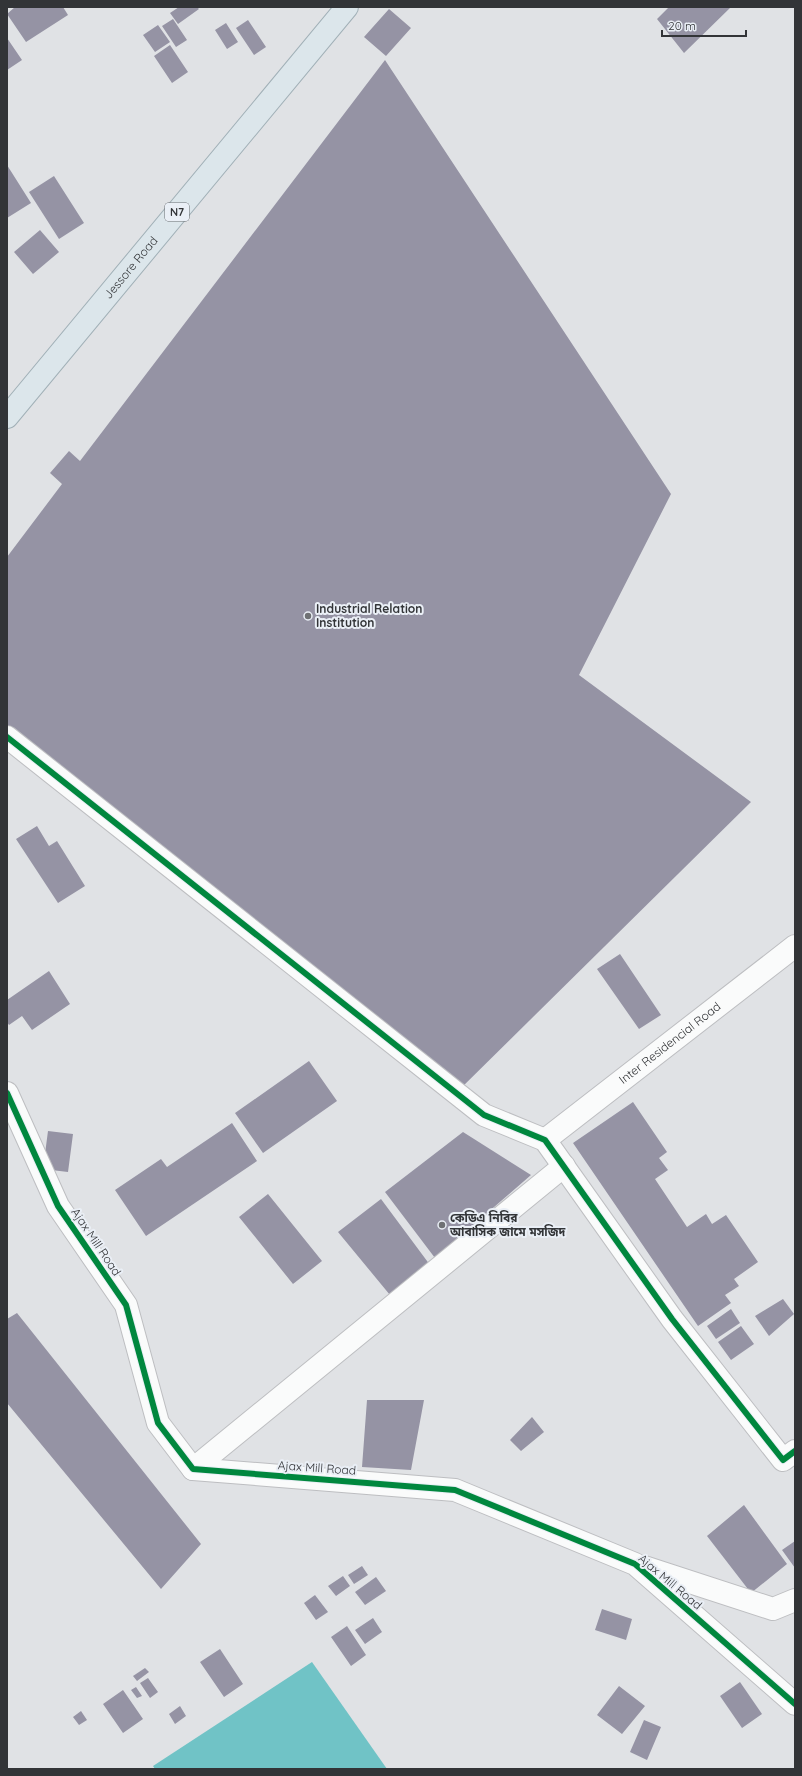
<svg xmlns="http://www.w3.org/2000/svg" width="802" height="1776" font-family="Quicksand,'Noto Sans Bengali',sans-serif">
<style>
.water{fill:#70c3c6}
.building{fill:#9593a4}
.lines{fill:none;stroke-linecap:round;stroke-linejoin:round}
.minor-casing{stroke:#bdbec1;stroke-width:24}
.trunk-casing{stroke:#a1b0b7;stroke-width:24}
.minor{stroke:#fafbfb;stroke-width:22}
.trunk{stroke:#dce6eb;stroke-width:22}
.cycleway-casing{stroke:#eaeff6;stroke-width:8}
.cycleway{stroke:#00873e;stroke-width:6}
.poi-dot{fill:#6f7174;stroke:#eaeff6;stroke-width:1.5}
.labels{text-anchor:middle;stroke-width:4;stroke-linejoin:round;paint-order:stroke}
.shield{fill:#eaeff6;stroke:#696c70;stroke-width:1}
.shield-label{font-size:11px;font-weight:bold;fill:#323437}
.street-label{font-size:12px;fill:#323437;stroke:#eaeff6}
.poi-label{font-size:12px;font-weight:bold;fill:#323437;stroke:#eaeff6;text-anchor:start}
</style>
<rect width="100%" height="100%" fill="#e0e2e5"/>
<!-- water -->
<path class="water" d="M 312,1662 L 387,1769 L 155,1769 L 153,1766 Z"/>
<!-- building -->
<path class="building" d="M 15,7 L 63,7 L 68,15 L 26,42 L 7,14 Z
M 179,7 L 197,7 L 199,9 L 178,24 L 170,13 Z
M 669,7 L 731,7 L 684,53 L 657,19 Z
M 389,9 L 411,28 L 386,56 L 364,37 Z
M 173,19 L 187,40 L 176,47 L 162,26 Z
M 248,20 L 266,47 L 254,55 L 236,28 Z
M 226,23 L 238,42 L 227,49 L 215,30 Z
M 158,25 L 170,42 L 155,52 L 143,35 Z
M 7,38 L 22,60 L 7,70 Z
M 170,45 L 188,72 L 172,83 L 154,56 Z
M 385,60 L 671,494 L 579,675 L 751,802 L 456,1093 L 7,732 L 7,557 L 62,484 L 50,473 L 69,451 L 80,461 Z
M 7,165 L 31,203 L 7,218 Z
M 54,176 L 84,223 L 59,239 L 29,192 Z
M 40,230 L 59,252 L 33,274 L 14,252 Z
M 37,826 L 49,846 L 57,841 L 85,886 L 58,903 L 16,839 Z
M 620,954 L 661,1015 L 639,1029 L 597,969 Z
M 49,971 L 70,1004 L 32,1030 L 22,1016 L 9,1025 L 7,1022 L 7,1000 Z
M 309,1061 L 337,1101 L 263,1153 L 235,1113 Z
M 633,1102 L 667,1152 L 659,1158 L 668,1170 L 655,1179 L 687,1227 L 706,1214 L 712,1224 L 726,1215 L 758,1262 L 734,1279 L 739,1286 L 725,1295 L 731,1303 L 698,1326 L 573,1143 Z
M 232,1123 L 257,1161 L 146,1236 L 115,1190 L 161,1159 L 167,1167 Z
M 48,1131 L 73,1134 L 68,1172 L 43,1169 Z
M 463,1132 L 531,1175 L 435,1258 L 385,1192 Z
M 268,1194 L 322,1261 L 293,1284 L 239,1217 Z
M 381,1199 L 430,1265 L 390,1295 L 338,1232 Z
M 783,1299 L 794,1314 L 769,1336 L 755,1316 Z
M 731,1309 L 740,1323 L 716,1339 L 707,1326 Z
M 17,1313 L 201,1544 L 161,1589 L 7,1403 L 7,1319 Z
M 741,1326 L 754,1344 L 731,1360 L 718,1342 Z
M 367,1400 L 424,1400 L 411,1470 L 362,1467 Z
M 532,1417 L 544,1432 L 521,1451 L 510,1440 Z
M 744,1505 L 787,1564 L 751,1593 L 707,1536 Z
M 795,1541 L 795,1568 L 782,1550 Z
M 362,1566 L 368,1575 L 354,1584 L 348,1575 Z
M 343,1576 L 350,1586 L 336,1596 L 328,1586 Z
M 376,1577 L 386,1591 L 365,1605 L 355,1592 Z
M 315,1595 L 328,1612 L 316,1620 L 304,1603 Z
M 602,1609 L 632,1619 L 626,1640 L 595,1630 Z
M 373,1618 L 382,1632 L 365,1644 L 355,1630 Z
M 347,1626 L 366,1655 L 351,1666 L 331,1637 Z
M 220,1649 L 243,1684 L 224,1697 L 200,1662 Z
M 145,1668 L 149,1672 L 137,1681 L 133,1676 Z
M 148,1678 L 158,1692 L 150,1698 L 140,1683 Z
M 740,1682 L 762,1714 L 742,1728 L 720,1696 Z
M 619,1686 L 645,1706 L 622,1734 L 597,1715 Z
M 136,1687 L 142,1696 L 137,1698 L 131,1690 Z
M 123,1690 L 143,1719 L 123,1733 L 103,1704 Z
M 180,1706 L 186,1716 L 175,1724 L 169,1714 Z
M 81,1711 L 87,1720 L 79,1725 L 73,1717 Z
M 644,1720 L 661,1727 L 647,1760 L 630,1752 Z"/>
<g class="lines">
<defs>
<g id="minor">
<path d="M 7,737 L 484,1115 L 545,1140 L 672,1319 L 783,1460 L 795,1451"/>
<path d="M 7,1093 L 58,1206 L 126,1305 L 158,1423 L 193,1469 L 455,1490 L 635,1564 L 795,1704"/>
<path id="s1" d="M 545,1140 L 795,946"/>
<path d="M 193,1469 L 564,1166"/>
<path d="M 644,1567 L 773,1609 L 795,1600"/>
</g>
<g id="trunk">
<path id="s2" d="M 7,417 L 347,7"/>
</g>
</defs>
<!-- minor casing -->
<use href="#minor" class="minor-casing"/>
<!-- trunk casing -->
<use href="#trunk" class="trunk-casing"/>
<!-- minor -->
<use href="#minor" class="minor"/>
<!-- trunk -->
<use href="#trunk" class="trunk"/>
<defs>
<path id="cycleway" d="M 7,737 L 484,1115 L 545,1140 L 672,1319 L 783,1460 L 795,1451
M 7,1093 L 58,1206 L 126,1305 L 158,1423 L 193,1469 L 455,1490 L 635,1564 L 795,1704"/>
</defs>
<!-- cycleway casing -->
<use href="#cycleway" class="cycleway-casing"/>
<!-- cycleway -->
<use href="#cycleway" class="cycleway"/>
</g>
<!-- markers -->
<g class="poi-dot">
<circle cx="308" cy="616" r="4"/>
<circle cx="442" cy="1225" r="4"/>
</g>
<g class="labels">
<!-- shield labels -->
<rect class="shield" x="165" y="203" width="24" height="18" rx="3"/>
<g class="shield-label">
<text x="177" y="216">N7</text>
</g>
<!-- street labels -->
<g class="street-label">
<text dy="4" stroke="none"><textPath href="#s2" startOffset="194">Jessore Road</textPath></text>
<text dy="4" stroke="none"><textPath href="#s1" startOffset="158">Inter Residencial Road</textPath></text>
<text transform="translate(96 1242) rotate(56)" y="4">Ajax Mill Road</text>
<text transform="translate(317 1468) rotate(4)" y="4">Ajax Mill Road</text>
<text transform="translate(670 1582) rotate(40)" y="4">Ajax Mill Road</text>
</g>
<!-- poi labels -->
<g class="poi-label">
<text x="316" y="613">Industrial Relation<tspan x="316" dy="14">Institution</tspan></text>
<text x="450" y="1222">কেডিএ নিবির<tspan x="450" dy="14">আবাসিক জামে মসজিদ</tspan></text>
</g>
</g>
<!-- border -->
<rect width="802" height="1776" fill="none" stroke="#323437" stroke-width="16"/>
<!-- scale -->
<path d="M662 30v6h84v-6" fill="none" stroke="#323437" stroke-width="2"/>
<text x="668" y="30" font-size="12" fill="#323437" stroke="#eaeff6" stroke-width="3" paint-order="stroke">20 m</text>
</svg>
